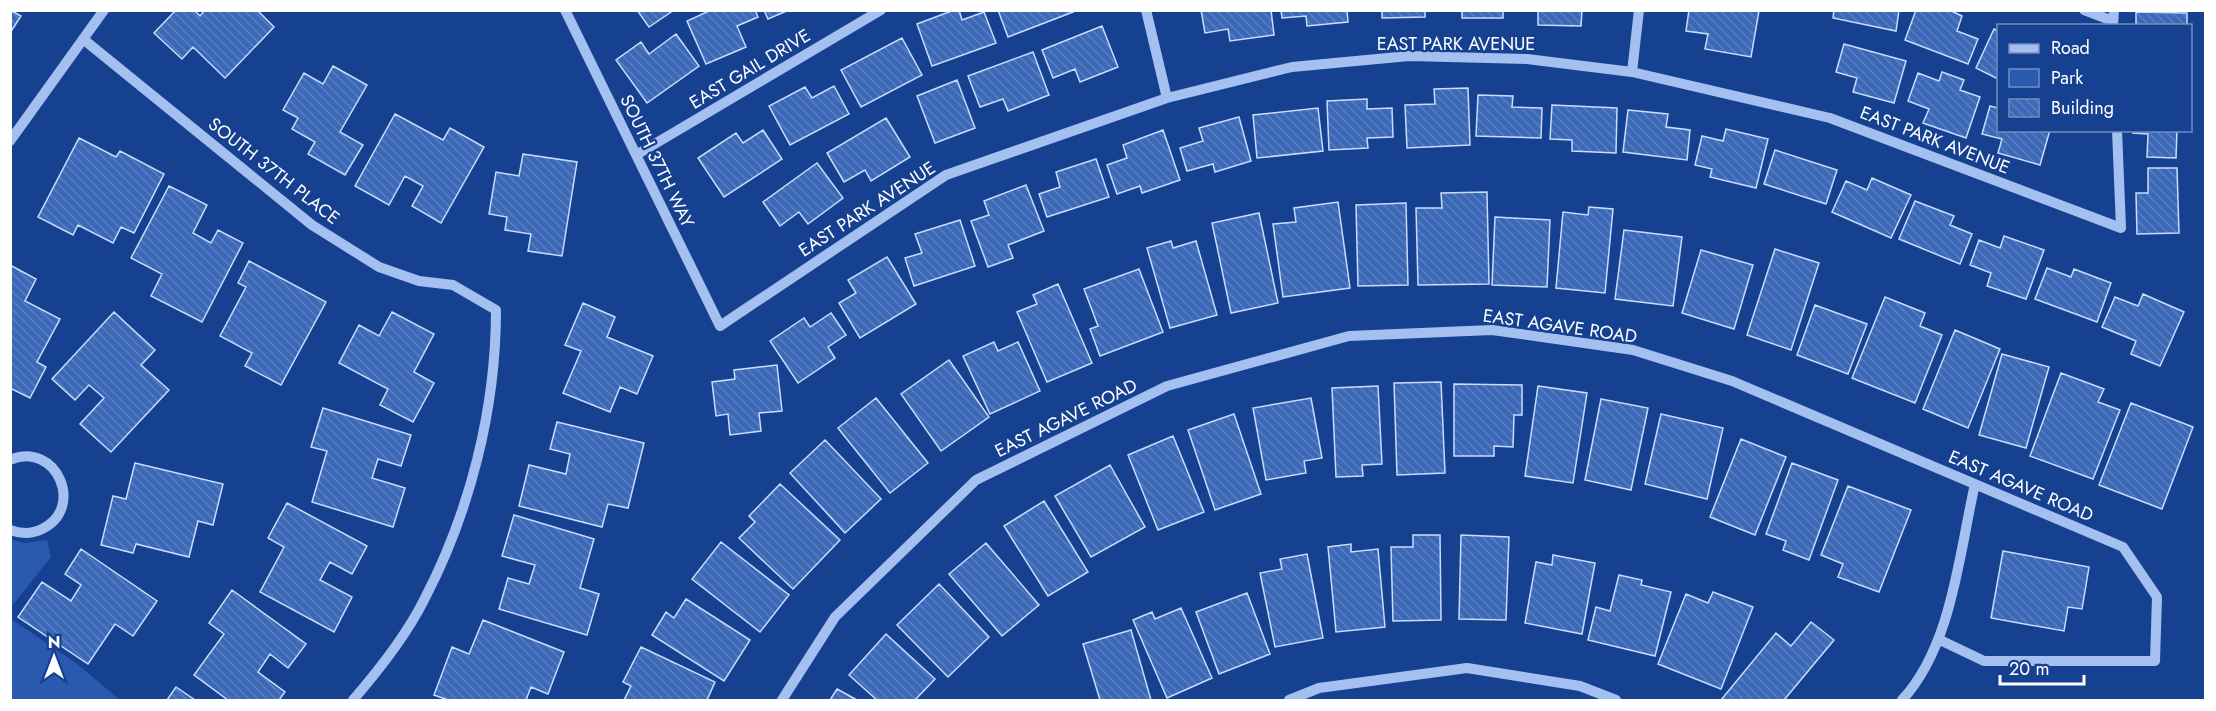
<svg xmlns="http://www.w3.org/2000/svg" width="2216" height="711" font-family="Jost,sans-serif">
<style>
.park{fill:#295aaf}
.building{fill:url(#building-back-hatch);stroke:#cadcfb;stroke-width:1.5}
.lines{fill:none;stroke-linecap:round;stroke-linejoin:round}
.minor{stroke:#a4c0f0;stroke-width:10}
.labels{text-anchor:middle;stroke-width:4.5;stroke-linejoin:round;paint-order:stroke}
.street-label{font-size:18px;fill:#fff;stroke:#164190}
</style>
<defs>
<pattern id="building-back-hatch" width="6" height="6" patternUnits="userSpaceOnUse" patternTransform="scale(1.5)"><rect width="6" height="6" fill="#3b68b7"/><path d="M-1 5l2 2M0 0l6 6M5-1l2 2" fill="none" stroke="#587fc2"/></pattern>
</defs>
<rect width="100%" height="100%" fill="#164190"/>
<!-- park -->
<path class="park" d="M 11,539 L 24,543 L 47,540 L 51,557 L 11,607 Z
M 11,619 L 76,663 L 120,700 L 11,700 Z"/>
<!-- building -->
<path class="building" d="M 10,10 L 21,16 L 10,33 Z
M 176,10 L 194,10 L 200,16 L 205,10 L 257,10 L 274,27 L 225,78 L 193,47 L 182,59 L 154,33 Z
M 637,10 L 674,10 L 649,27 Z
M 711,10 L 755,10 L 758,17 L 737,26 L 746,47 L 706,64 L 687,21 Z
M 764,10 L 789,10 L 768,19 Z
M 954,10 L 959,10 L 962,20 L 984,12 L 996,43 L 932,66 L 917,24 Z
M 998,10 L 1072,10 L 1073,12 L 1008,37 Z
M 1201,10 L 1271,10 L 1274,35 L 1230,41 L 1228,29 L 1205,33 Z
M 1281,10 L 1347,10 L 1348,22 L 1307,26 L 1306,16 L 1282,18 Z
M 1382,10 L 1425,10 L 1425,17 L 1382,18 Z
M 1462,10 L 1503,10 L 1503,18 L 1462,18 Z
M 1538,10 L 1582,10 L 1581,26 L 1538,25 Z
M 1689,10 L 1759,11 L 1751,57 L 1705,49 L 1708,34 L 1686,31 Z
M 1834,10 L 1899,10 L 1896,31 L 1833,18 Z
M 1916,10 L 1949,10 L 1962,16 L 1957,31 L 1978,39 L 1968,64 L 1905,40 Z
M 2136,12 L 2187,13 L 2187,26 L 2136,26 Z
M 1102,26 L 1118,67 L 1080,82 L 1075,69 L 1053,78 L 1042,50 Z
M 1994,29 L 1998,31 L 1998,79 L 1976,68 Z
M 676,34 L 699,66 L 647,103 L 616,60 L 641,42 L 649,54 Z
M 902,38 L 922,75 L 861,107 L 841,70 Z
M 1844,44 L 1906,61 L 1894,103 L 1853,92 L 1857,78 L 1836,72 Z
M 1033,52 L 1049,95 L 1008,111 L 1003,99 L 980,107 L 968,76 Z
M 333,66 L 367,85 L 340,132 L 363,145 L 345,175 L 308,154 L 315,142 L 292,129 L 298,118 L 283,110 L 304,73 L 323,84 Z
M 1942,72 L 1964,80 L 1960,90 L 1980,97 L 1966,138 L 1923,123 L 1929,109 L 1908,101 L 1918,73 L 1939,81 Z
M 957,80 L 975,128 L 935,143 L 917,96 Z
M 834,86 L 849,114 L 790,145 L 769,106 L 805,87 L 812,98 Z
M 1468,88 L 1470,145 L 1407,148 L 1405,105 L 1435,104 L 1434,89 Z
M 1478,95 L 1513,96 L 1512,107 L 1542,108 L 1541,138 L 1476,136 Z
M 1367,99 L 1367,109 L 1392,108 L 1393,137 L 1367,138 L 1368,148 L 1329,150 L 1327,101 Z
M 1552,105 L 1617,108 L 1616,153 L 1572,151 L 1572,140 L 1550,139 Z
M 1990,106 L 1998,108 L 1998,130 L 2050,130 L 2040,165 L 1998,153 L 2002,139 L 1982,134 Z
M 1318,108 L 1323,151 L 1257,158 L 1253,115 Z
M 1628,110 L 1668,114 L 1666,127 L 1690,130 L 1687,160 L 1623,152 Z
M 395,114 L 443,140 L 450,128 L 484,147 L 441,223 L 412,206 L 423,186 L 405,176 L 389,205 L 355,186 Z
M 1239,117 L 1251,161 L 1215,172 L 1213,164 L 1187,171 L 1180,148 L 1203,141 L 1199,128 Z
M 886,118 L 910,157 L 871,181 L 865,170 L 844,182 L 827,153 Z
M 1726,129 L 1768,139 L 1756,188 L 1710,177 L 1712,169 L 1695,165 L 1702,136 L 1723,141 Z
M 763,130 L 782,159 L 724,197 L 698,158 L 736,133 L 743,143 Z
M 1163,130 L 1180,180 L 1142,193 L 1140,186 L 1117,194 L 1107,165 L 1127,158 L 1123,145 Z
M 2133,130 L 2177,130 L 2176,158 L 2147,157 L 2148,134 L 2133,133 Z
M 79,138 L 116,157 L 120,151 L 164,174 L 134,233 L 121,227 L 113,243 L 78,225 L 73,235 L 38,217 Z
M 1775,150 L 1837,170 L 1826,204 L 1764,184 Z
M 523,154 L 577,162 L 562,256 L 528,251 L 531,234 L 505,230 L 507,217 L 489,214 L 496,172 L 519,176 Z
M 1096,159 L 1109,197 L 1047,217 L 1039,194 L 1060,187 L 1056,172 Z
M 817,163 L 843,198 L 808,224 L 799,212 L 780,226 L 763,202 Z
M 2148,168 L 2177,168 L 2179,233 L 2137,234 L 2136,193 L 2148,193 Z
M 1872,178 L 1911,195 L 1891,238 L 1832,212 L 1846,181 L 1867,190 Z
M 1026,185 L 1044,231 L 1008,245 L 1013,258 L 988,267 L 971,221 L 989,215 L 984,201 Z
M 169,186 L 207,205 L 193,233 L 211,243 L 218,230 L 243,243 L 202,322 L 151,296 L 162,274 L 131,258 Z
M 1487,192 L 1489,284 L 1418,285 L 1416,208 L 1442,208 L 1441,193 Z
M 1915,201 L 1954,216 L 1950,225 L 1972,234 L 1960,264 L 1899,239 Z
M 1338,202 L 1350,288 L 1283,297 L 1273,224 L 1296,222 L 1294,208 Z
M 1406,203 L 1408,285 L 1358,286 L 1356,205 Z
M 1589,207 L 1613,209 L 1605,293 L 1556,288 L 1563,212 L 1588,215 Z
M 1259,213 L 1278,303 L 1231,313 L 1212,223 Z
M 1495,217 L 1550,220 L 1547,287 L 1492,285 Z
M 960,220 L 975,266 L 914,286 L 905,258 L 922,253 L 915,234 Z
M 1624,230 L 1682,237 L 1673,306 L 1615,299 Z
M 2004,236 L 2044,250 L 2026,299 L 1987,286 L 1991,273 L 1970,265 L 1979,240 L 2000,248 Z
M 1171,241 L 1173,248 L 1196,241 L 1217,315 L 1170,328 L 1147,248 Z
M 1775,249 L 1819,263 L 1791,350 L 1747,335 Z
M 1701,250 L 1753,265 L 1734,329 L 1682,313 Z
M 887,257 L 916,304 L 860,338 L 839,303 L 856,293 L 848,280 Z
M 249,261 L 326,302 L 281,385 L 245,366 L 252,353 L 220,336 L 246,287 L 238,283 Z
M 10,265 L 36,279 L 25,301 L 60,319 L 37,362 L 46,367 L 30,398 L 10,388 Z
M 2047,268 L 2071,277 L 2074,269 L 2111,283 L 2097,322 L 2035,299 Z
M 1139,269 L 1163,332 L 1100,356 L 1090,329 L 1098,326 L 1084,289 Z
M 1058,284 L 1092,363 L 1047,382 L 1017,312 L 1037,304 L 1033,295 Z
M 2143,294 L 2184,312 L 2160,366 L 2131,354 L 2136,341 L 2102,327 L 2115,297 L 2138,306 Z
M 1885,297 L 1925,313 L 1920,326 L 1942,335 L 1915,403 L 1852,378 Z
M 583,303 L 615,317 L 607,337 L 653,356 L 637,394 L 620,387 L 610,412 L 563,393 L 581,351 L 565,345 Z
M 1815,305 L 1867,324 L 1848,374 L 1797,355 Z
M 114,312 L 155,350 L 141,365 L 169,390 L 111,452 L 80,424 L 104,398 L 89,385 L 75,400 L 52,379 Z
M 392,312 L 434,334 L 414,372 L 434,383 L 413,422 L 380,405 L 388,389 L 339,363 L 359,325 L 379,336 Z
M 831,313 L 846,335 L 828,347 L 835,358 L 798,383 L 770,341 L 804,318 L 810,327 Z
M 1955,330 L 2000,349 L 1968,428 L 1923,409 Z
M 994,342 L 998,351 L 1018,342 L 1040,391 L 990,414 L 963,356 Z
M 2002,354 L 2049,367 L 2026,448 L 1979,435 Z
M 949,360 L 989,417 L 941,451 L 901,394 Z
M 777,365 L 782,411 L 759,413 L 761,431 L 730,435 L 728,414 L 716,416 L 712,382 L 735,379 L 734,370 Z
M 2061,373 L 2104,389 L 2098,402 L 2120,410 L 2093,479 L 2030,456 Z
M 1441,382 L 1445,473 L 1397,475 L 1394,383 Z
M 1454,384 L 1522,385 L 1522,415 L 1514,415 L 1513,447 L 1494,446 L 1494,456 L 1454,456 Z
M 1378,386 L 1382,464 L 1362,465 L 1363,476 L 1336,477 L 1332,388 Z
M 1538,386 L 1587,393 L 1573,483 L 1525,476 Z
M 876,398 L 928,463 L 890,493 L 838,428 Z
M 1311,398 L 1322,458 L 1304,461 L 1306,473 L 1266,480 L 1253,408 Z
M 1601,399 L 1648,408 L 1631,490 L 1585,480 Z
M 2131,403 L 2193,427 L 2162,509 L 2099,485 Z
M 323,408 L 411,435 L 401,466 L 378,459 L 372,478 L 405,488 L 393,527 L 312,502 L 327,451 L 311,447 Z
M 1234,414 L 1261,494 L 1215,510 L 1188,430 Z
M 1661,414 L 1723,428 L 1707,499 L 1645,484 Z
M 557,422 L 644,443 L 628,508 L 608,504 L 602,527 L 519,506 L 529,465 L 566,474 L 570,454 L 550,449 Z
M 1173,436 L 1204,512 L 1158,530 L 1128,455 Z
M 1741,439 L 1786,457 L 1755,535 L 1710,517 Z
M 825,440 L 881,499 L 845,533 L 790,473 Z
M 135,463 L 223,484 L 213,525 L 198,521 L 189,557 L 136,544 L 133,553 L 101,545 L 113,496 L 126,499 Z
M 1792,463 L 1838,480 L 1809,560 L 1783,550 L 1786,541 L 1766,534 Z
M 1110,465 L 1145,527 L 1091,557 L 1055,496 Z
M 780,484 L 840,540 L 793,589 L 739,538 L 755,522 L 749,516 Z
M 1848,486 L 1911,510 L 1879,592 L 1838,577 L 1843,564 L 1821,555 Z
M 1044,501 L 1088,572 L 1048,596 L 1004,526 Z
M 287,503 L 367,546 L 352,574 L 330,562 L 320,580 L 352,597 L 334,632 L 260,592 L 284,547 L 268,538 Z
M 514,515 L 594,539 L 580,588 L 599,594 L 587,635 L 499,609 L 508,578 L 529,584 L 535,565 L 502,556 Z
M 1413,535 L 1440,535 L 1441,620 L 1393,621 L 1391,547 L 1413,547 Z
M 1461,535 L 1509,537 L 1506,620 L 1459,619 Z
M 721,542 L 789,595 L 760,632 L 692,579 Z
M 986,543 L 1039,605 L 1002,636 L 949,574 Z
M 1351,544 L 1351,552 L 1378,549 L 1385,627 L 1336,632 L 1328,547 Z
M 81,549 L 157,601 L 133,636 L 115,624 L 88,664 L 18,617 L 42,582 L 71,601 L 81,585 L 65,574 Z
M 2003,551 L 2089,567 L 2082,609 L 2068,607 L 2064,631 L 1991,618 Z
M 1307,554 L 1323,638 L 1275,647 L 1260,573 L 1282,569 L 1280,559 Z
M 1553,555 L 1595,563 L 1582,634 L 1525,623 L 1536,562 L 1552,565 Z
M 1619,575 L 1642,580 L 1641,585 L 1671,592 L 1655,656 L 1588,640 L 1596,607 L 1610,611 Z
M 939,584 L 989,637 L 948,677 L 897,625 Z
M 232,590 L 306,644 L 288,668 L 270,654 L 258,672 L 285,692 L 279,700 L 228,700 L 194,675 L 224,634 L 209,623 Z
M 1713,592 L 1753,607 L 1721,689 L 1658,664 L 1686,594 L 1708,603 Z
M 1247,593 L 1270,654 L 1219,674 L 1196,612 Z
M 686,599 L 750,640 L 724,681 L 652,635 L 666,612 L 674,618 Z
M 1181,608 L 1212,678 L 1167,698 L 1133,620 L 1152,612 L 1155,619 Z
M 483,620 L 564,652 L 548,694 L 531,687 L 526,700 L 448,700 L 434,695 L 452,647 L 469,654 Z
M 1811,622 L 1834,640 L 1784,700 L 1721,700 L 1776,633 L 1791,646 Z
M 1131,630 L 1151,700 L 1100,700 L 1083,644 Z
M 886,634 L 935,679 L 915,700 L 877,700 L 849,675 Z
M 641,647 L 715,682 L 707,700 L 624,700 L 631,686 L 623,682 Z
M 176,687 L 195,700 L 167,700 Z
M 837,689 L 857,700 L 830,700 Z"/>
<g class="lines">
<!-- minor -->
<path class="minor" d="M 565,10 L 720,326 L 946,175 L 1167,98 L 1292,67 L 1409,56 L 1527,59 L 1632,72 L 1830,118 L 2121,228 L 2117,130
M 1146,10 L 1167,98
M 2084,10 L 2113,21
M 2113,26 L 2114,10
M 83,39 L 312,225 L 379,267 L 419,281 L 453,285 L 496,310 C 496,409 470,512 424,600 C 406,636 379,670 353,700
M 1632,72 L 1639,10
M 10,141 L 104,10
M 636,155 L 881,10
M 10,460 C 56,440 86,508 42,529 C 32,534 21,534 10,530
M 782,700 L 835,617 L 976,480 L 1167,386 L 1349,336 L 1492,330 L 1633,350 L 1732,381 L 2123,547 L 2157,597 L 2155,661 L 1984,661 L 1940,640
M 1289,700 L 1319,688 L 1467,668 L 1580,686 L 1616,700
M 1902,700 C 1952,646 1959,554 1975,484"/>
</g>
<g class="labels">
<!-- street labels -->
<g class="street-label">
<text x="1456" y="50">EAST PARK AVENUE</text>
<text transform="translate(750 69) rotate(-31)" y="6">EAST GAIL DRIVE</text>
<text transform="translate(1935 140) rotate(21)" y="6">EAST PARK AVENUE</text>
<text transform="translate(657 161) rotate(64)" y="6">SOUTH 37TH WAY</text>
<text transform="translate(274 171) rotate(38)" y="6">SOUTH 37TH PLACE</text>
<text transform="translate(867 209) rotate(-33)" y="6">EAST PARK AVENUE</text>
<text transform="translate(1560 326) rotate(8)" y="6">EAST AGAVE ROAD</text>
<text transform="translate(1066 418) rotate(-26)" y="6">EAST AGAVE ROAD</text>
<text transform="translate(2021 486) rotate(23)" y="6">EAST AGAVE ROAD</text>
</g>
</g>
<!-- border -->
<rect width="2216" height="711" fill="none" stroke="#ffffff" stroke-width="24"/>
<!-- legend -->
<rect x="1997" y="24" width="195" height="108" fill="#164190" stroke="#738dbc" stroke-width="1.5"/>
<rect x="2009" y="44" width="30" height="9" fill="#a4c0f0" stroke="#738dbc" stroke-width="1.5"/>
<text x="2051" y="54" font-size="18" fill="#ffffff">Road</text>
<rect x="2009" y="69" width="30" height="18" fill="#295aaf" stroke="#738dbc" stroke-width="1.5"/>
<text x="2051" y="84" font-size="18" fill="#ffffff">Park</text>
<rect x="2009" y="99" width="30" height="18" fill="url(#building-back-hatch)" stroke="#738dbc" stroke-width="1.5"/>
<text x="2051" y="114" font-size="18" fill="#ffffff">Building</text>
<!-- north arrow -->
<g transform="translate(54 657)" stroke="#164190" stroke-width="4.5" paint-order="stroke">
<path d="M0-4.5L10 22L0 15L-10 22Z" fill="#ffffff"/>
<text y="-9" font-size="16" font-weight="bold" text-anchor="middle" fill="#ffffff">N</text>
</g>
<!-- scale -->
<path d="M2000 675v9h84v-9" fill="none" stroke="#ffffff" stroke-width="3"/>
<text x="2009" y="675" font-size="18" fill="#ffffff" stroke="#164190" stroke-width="4.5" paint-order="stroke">20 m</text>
</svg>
